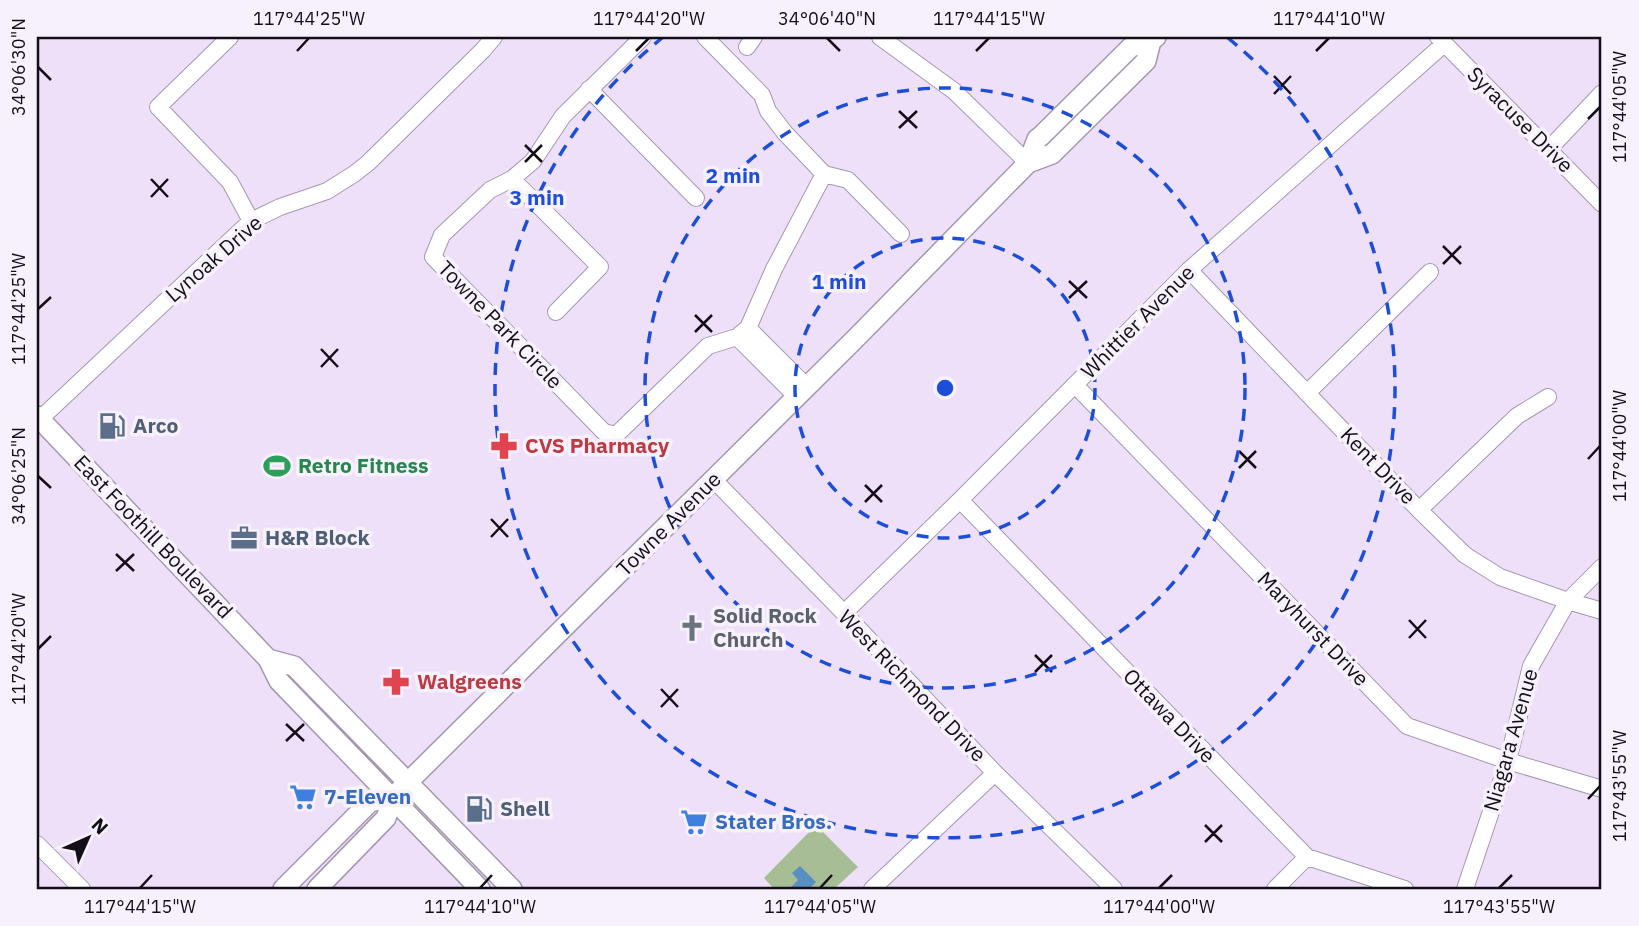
<svg xmlns="http://www.w3.org/2000/svg" width="1639" height="926" font-family="'IBM Plex Sans',sans-serif">
<style>
.green{fill:#a7bd96}
.water{fill:#5a8fc4}
.lines{fill:none;stroke-linecap:round;stroke-linejoin:round}
.minor-casing{stroke:#a597af;stroke-width:18}
.major-casing{stroke:#a597af;stroke-width:22}
.minor{stroke:#fff;stroke-width:16}
.major{stroke:#fff;stroke-width:19}
.ticks{fill:none;stroke:#130e17;stroke-width:2.5}
.ring{fill:none;stroke:#1d4ed8;stroke-width:3.5;stroke-dasharray:12 9}
.labels{text-anchor:middle;stroke-width:7;stroke-linejoin:round;paint-order:stroke}
.street-label{font-size:21px;fill:#130e17;stroke:#f7f1fc}
.service-label{font-size:21px;font-weight:bold;fill:#4e5e75;stroke:#f7f1fc;text-anchor:start}
.health-label{font-size:21px;font-weight:bold;fill:#be3a42;stroke:#f7f1fc;text-anchor:start}
.leisure-label{font-size:21px;font-weight:bold;fill:#27864d;stroke:#f7f1fc;text-anchor:start}
.worship-label{font-size:21px;font-weight:bold;fill:#5b616d;stroke:#f7f1fc;text-anchor:start}
.shop-label{font-size:21px;font-weight:bold;fill:#366cbe;stroke:#f7f1fc;text-anchor:start}
.centre{fill:#1d4ed8;stroke:#f7f1fc;stroke-width:3.5}
.ring-label{font-size:21px;text-anchor:middle;font-weight:bold;fill:#1d4ed8;stroke:#f7f1fc;stroke-width:7;stroke-linejoin:round;paint-order:stroke}
.neatline{fill:none;stroke:#130e17;stroke-width:2.5}
.ticks-label{font-size:18px;text-anchor:middle;fill:#130e17}
</style>
<rect width="100%" height="100%" fill="#efe0fa"/>
<!-- green -->
<path class="green" d="M 816,825 L 858,867 L 834,889 L 774,889 L 764,878 Z"/>
<!-- water -->
<path class="water" d="M 800,866 L 816,882 L 809,889 L 789,889 L 798,880 L 792,873 Z"/>
<g class="lines">
<defs>
<path id="minor" d="M 230,37 L 158,107 L 230,182 L 251,221
M 643,37 L 563,116 L 533,161 L 512,179 L 490,190 L 442,235 L 433,257 L 604,432 L 616,435 L 708,346 L 737,337 L 748,328 L 774,269 L 824,174
M 705,37 L 762,95 L 768,111 L 785,133 L 824,174
M 880,37 L 954,91 L 1028,163
M 1438,37 L 1602,204
M 747,47 L 754,37
M 589,89 L 696,198
M 1549,149 L 1602,93
M 824,174 L 848,180 L 901,234
M 512,179 L 600,267 L 556,312
M 1189,270 L 1419,510 L 1465,555 L 1500,577 L 1568,601 L 1602,611
M 748,328 L 807,387
M 737,337 L 797,397
M 1075,385 L 1407,726 L 1508,761 L 1602,789
M 1307,393 L 1430,272
M 40,419 L 251,221 L 280,207 L 327,191 L 354,174 L 368,163 L 483,50 L 494,37
M 713,479 L 844,613 L 995,773 L 1114,889
M 960,500 L 1307,857 L 1405,889
M 1419,510 L 1517,416 L 1548,397
M 844,613 L 960,500 L 1189,270 L 1444,44
M 37,844 L 82,889
M 872,889 L 995,773
M 1275,889 L 1307,857
M 1465,889 L 1508,761 L 1531,666 L 1568,601 L 1602,567"/>
<path id="major" d="M 1028,163 L 1037,139 L 1041,136 L 1131,47 L 1151,41 L 1156,37
M 37,416 L 268,659 L 279,681 L 480,889
M 268,659 L 294,666 L 512,889
M 283,889 L 370,802 L 393,797
M 317,889 L 386,818 L 393,797 L 856,338 L 1028,163 L 1052,154 L 1146,61 L 1151,41"/>
</defs>
<!-- minor casing -->
<use href="#minor" class="minor-casing"/>
<!-- major casing -->
<use href="#major" class="major-casing"/>
<!-- minor -->
<use href="#minor" class="minor"/>
<!-- major -->
<use href="#major" class="major"/>
</g>
<!-- ticks -->
<path class="ticks" d="M 827,38 L 840,51M 297,51 L 309,38M 636,51 L 649,38M 976,51 L 989,38M 1316,51 L 1329,38M 38,67 L 51,80M 1274,76 L 1291,94M 1274,94 L 1291,76M 899,111 L 917,128M 1588,119 L 1600,107M 899,128 L 917,111M 525,145 L 542,162M 525,162 L 542,145M 151,179 L 168,197M 151,197 L 168,179M 1443,246 L 1461,264M 1443,264 L 1461,246M 1069,281 L 1087,298M 1069,298 L 1087,281M 38,309 L 51,297M 695,315 L 712,332M 695,332 L 712,315M 321,349 L 338,367M 321,367 L 338,349M 1239,451 L 1256,468M 1588,459 L 1600,446M 1239,468 L 1256,451M 38,476 L 51,488M 865,485 L 882,502M 865,502 L 882,485M 491,519 L 508,537M 491,537 L 508,519M 116,554 L 134,571M 116,571 L 134,554M 1409,620 L 1426,638M 1409,638 L 1426,620M 38,649 L 51,636M 1035,655 L 1052,672M 1035,672 L 1052,655M 661,689 L 678,707M 661,707 L 678,689M 286,724 L 304,741M 286,741 L 304,724M 1588,799 L 1600,786M 1205,825 L 1222,842M 1205,842 L 1222,825M 140,888 L 152,875M 480,888 L 492,875M 820,888 L 832,875M 1159,888 L 1172,875M 1499,888 L 1512,875"/>
<!-- distance rings -->
<g class="ring">
<circle cx="945" cy="388" r="150"/>
<circle cx="945" cy="388" r="300"/>
<path d="M1228 38A450 450 0 1 1 662 38"/>
</g>
<!-- icons -->
<defs>
<symbol id="fuel-bare" viewBox="-9 -9 18 18"><path d="M-5.5-6h7V0h2V4h1.3V-2.5L3-4.5l.8-.8L6-3V5H2.5V1h-1V6h-7ZM-4.2-4.7v3.2H.2V-4.7Z" fill="#5c6f8a" stroke="#f7f1fc" stroke-width="2.5" paint-order="stroke"/></symbol>
<symbol id="pharmacy-bare" viewBox="-9 -9 18 18"><path d="M-2-6h4v4h4v4h-4v4h-4v-4h-4v-4h4Z" fill="#e0444e" stroke="#f7f1fc" stroke-width="2.5" paint-order="stroke"/></symbol>
<symbol id="stadium-bare" viewBox="-9 -9 18 18"><path d="M0-5a6.5 5 0 1 0 0 10a6.5 5 0 1 0 0-10ZM-3.5-1.8h7v3.6h-7Z" fill="#2e9e5b" stroke="#f7f1fc" stroke-width="2.5" paint-order="stroke"/></symbol>
<symbol id="office-bare" viewBox="-9 -9 18 18"><path d="M-6-3h4V-5.5h4V-3h4V5H-6ZM-1-4.5V-3h2v-1.5ZM-6 0V1H6V0Z" fill="#5c6f8a" stroke="#f7f1fc" stroke-width="2.5" paint-order="stroke"/></symbol>
<symbol id="church-bare" viewBox="-9 -9 18 18"><path d="M-1.2-6h2.4v3.5h3.3v2.4h-3.3V6h-2.4V-.1h-3.3v-2.4h3.3Z" fill="#6b7280" stroke="#f7f1fc" stroke-width="2.5" paint-order="stroke"/></symbol>
<symbol id="supermarket-bare" viewBox="-9 -9 18 18"><path d="M-6-5.5h2.5l.6 2H6L4.5 2H-2.5L-4.4-4H-6ZM-1.5 3.2a1.3 1.3 0 1 0 .1 0ZM3 3.2a1.3 1.3 0 1 0 .1 0Z" fill="#3f7fe0" stroke="#f7f1fc" stroke-width="2.5" paint-order="stroke"/></symbol>
</defs>
<g fill-rule="evenodd">
<use href="#fuel-bare" x="93" y="407" width="38" height="38"/>
<use href="#pharmacy-bare" x="485" y="427" width="38" height="38"/>
<use href="#stadium-bare" x="258" y="447" width="38" height="38"/>
<use href="#office-bare" x="225" y="519" width="38" height="38"/>
<use href="#church-bare" x="673" y="609" width="38" height="38"/>
<use href="#pharmacy-bare" x="377" y="663" width="38" height="38"/>
<use href="#supermarket-bare" x="284" y="778" width="38" height="38"/>
<use href="#fuel-bare" x="460" y="790" width="38" height="38"/>
<use href="#supermarket-bare" x="675" y="803" width="38" height="38"/>
</g>
<g class="labels">
<!-- street labels -->
<g class="street-label">
<text transform="translate(1520 120) rotate(45)" y="7">Syracuse Drive</text>
<text transform="translate(214 259) rotate(-41)" y="7">Lynoak Drive</text>
<text transform="translate(1138 322) rotate(-45)" y="7">Whittier Avenue</text>
<text transform="translate(500 325) rotate(46)" y="7">Towne Park Circle</text>
<text transform="translate(1378 466) rotate(46)" y="7">Kent Drive</text>
<text transform="translate(669 524) rotate(-45)" y="7">Towne Avenue</text>
<text transform="translate(153 537) rotate(46)" y="7">East Foothill Boulevard</text>
<text transform="translate(1313 629) rotate(46)" y="7">Maryhurst Drive</text>
<text transform="translate(912 686) rotate(46)" y="7">West Richmond Drive</text>
<text transform="translate(1169 716) rotate(46)" y="7">Ottawa Drive</text>
<text transform="translate(1511 740) rotate(-74)" y="7">Niagara Avenue</text>
</g>
<!-- service labels -->
<g class="service-label">
<text x="133" y="433">Arco</text>
<text x="265" y="545">H&amp;R Block</text>
<text x="500" y="816">Shell</text>
</g>
<!-- health labels -->
<g class="health-label">
<text x="525" y="453">CVS Pharmacy</text>
<text x="417" y="689">Walgreens</text>
</g>
<!-- leisure labels -->
<g class="leisure-label">
<text x="298" y="473">Retro Fitness</text>
</g>
<!-- worship labels -->
<g class="worship-label">
<text x="713" y="623">Solid Rock<tspan x="713" dy="24">Church</tspan></text>
</g>
<!-- shop labels -->
<g class="shop-label">
<text x="324" y="804">7-Eleven</text>
<text x="715" y="829">Stater Bros.</text>
</g>
</g>
<circle cx="945" cy="388" r="10" class="centre"/>
<g class="ring-label">
<text x="733" y="183">2 min</text>
<text x="537" y="205">3 min</text>
<text x="839" y="289">1 min</text>
</g>
<!-- border -->
<rect width="1639" height="926" fill="none" stroke="#f7f1fc" stroke-width="77"/>
<!-- north arrow -->
<g transform="translate(88 838) rotate(45)" stroke="#f7f1fc" stroke-width="5" paint-order="stroke">
<path d="M0-5L12 26L0 18L-12 26Z" fill="#130e17"/>
<text y="-10" font-size="19" font-weight="bold" text-anchor="middle" fill="#130e17">N</text>
</g>
<rect x="38" y="38" width="1562" height="850" class="neatline"/>
<g class="ticks-label">
<text x="309" y="25">117°44'25"W</text>
<text x="649" y="25">117°44'20"W</text>
<text x="827" y="25">34°06'40"N</text>
<text x="989" y="25">117°44'15"W</text>
<text x="1329" y="25">117°44'10"W</text>
<text transform="translate(19 67) rotate(-90)" y="6">34°06'30"N</text>
<text transform="translate(1620 107) rotate(-90)" y="6">117°44'05"W</text>
<text transform="translate(19 309) rotate(-90)" y="6">117°44'25"W</text>
<text transform="translate(1620 446) rotate(-90)" y="6">117°44'00"W</text>
<text transform="translate(19 476) rotate(-90)" y="6">34°06'25"N</text>
<text transform="translate(19 649) rotate(-90)" y="6">117°44'20"W</text>
<text transform="translate(1620 786) rotate(-90)" y="6">117°43'55"W</text>
<text x="140" y="913">117°44'15"W</text>
<text x="480" y="913">117°44'10"W</text>
<text x="820" y="913">117°44'05"W</text>
<text x="1159" y="913">117°44'00"W</text>
<text x="1499" y="913">117°43'55"W</text>
</g>
</svg>
